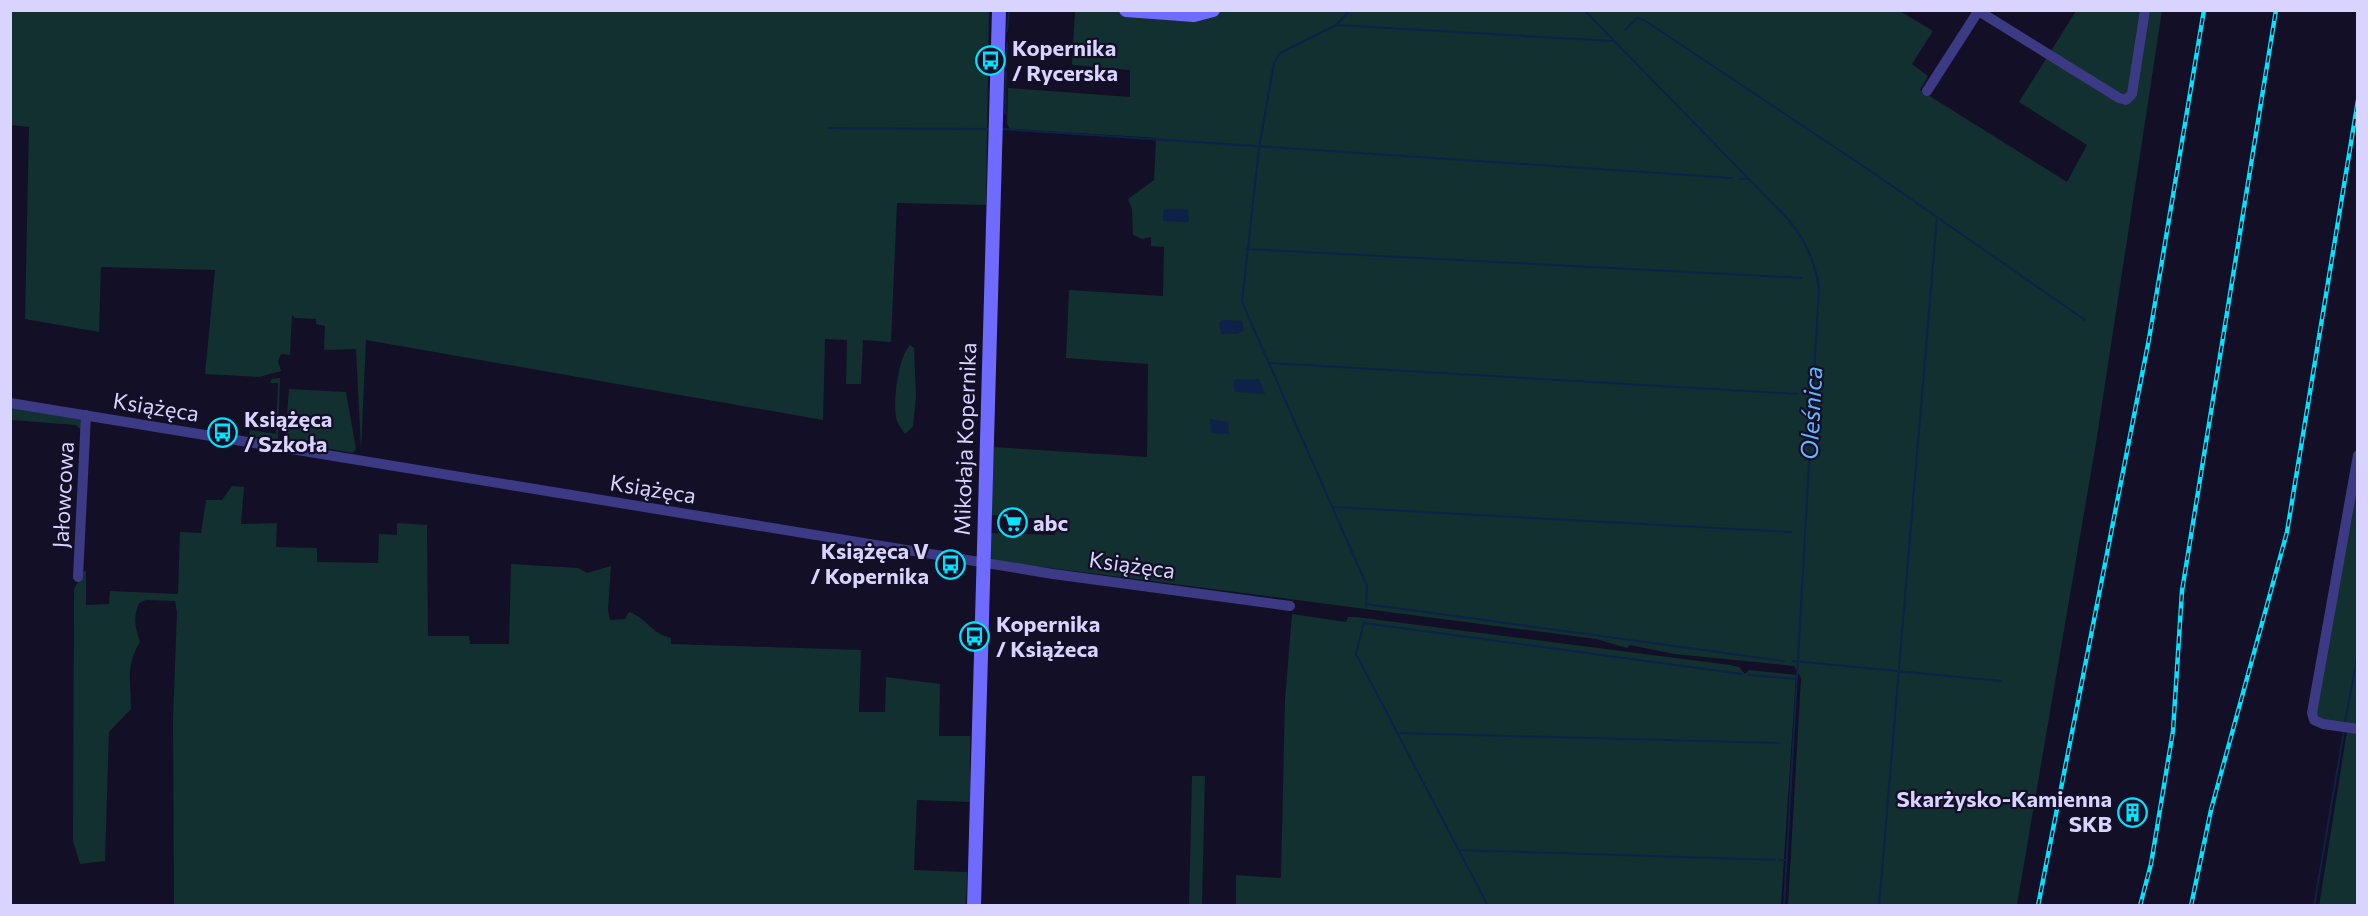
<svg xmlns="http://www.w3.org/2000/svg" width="2368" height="916" font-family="Commissioner,sans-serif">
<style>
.green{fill:#12302f}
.water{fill:#0c2248}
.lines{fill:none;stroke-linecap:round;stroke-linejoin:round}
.stream{stroke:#0c2248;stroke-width:2}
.street{stroke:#3d3a85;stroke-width:10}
.secondary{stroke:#6f6bff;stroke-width:14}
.rail-casing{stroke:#00e5ff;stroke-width:4.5}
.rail{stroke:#130f26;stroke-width:2;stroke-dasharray:7;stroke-linecap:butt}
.labels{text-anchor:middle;stroke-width:4.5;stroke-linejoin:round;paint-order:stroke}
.poi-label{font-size:22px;font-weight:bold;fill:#d9d4ff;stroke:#130f26;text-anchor:start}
.street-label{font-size:22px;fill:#d9d4ff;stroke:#130f26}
.water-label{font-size:24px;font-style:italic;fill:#62b6ff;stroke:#130f26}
</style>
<rect width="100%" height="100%" fill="#130f26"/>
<!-- green -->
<path class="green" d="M 10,11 L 989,11 L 986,205 L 897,203 L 891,342 L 863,340 L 861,384 L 846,384 L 847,340 L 825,339 L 823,420 L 366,340 L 361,450 L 356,349 L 324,350 L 325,326 L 316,324 L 316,319 L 295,318 L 292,315 L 290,355 L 281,354 L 278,361 L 281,371 L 259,377 L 205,374 L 215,270 L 101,267 L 99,332 L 25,319 L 29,127 L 11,125 Z
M 1075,11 L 1900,11 L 1933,31 L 1912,64 L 1928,76 L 1920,90 L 2067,182 L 2087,145 L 2019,102 L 2076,11 L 2162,11 L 2096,443 L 2017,905 L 1788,905 L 1801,678 L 1794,666 L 1674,654 L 1630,645 L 1627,648 L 1596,639 L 997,561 L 991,558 L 990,533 L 1055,535 L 1057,520 L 991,515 L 994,447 L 1147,457 L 1148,364 L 1066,358 L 1069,290 L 1163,296 L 1164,247 L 1151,246 L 1151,237 L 1142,239 L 1133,235 L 1132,209 L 1128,199 L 1154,180 L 1156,138 L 1010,129 L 1007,124 L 1008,88 L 1130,97 L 1130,70 L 1072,65 Z
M 910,345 L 914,348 L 916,396 L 913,427 L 905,434 C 902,430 899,425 897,421 C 892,404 898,357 910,345 Z
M 280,378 L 278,440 L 249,436 L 250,430 L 276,434 L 278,383 L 270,383 L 272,379 Z
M 289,389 L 346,392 L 356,449 L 353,453 L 285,441 Z
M 10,407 L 83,420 L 82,431 L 76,425 L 11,420 Z
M 2357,475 L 2357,725 L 2331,722 L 2317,716 L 2317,710 Z
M 232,486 L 244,487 L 241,524 L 277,523 L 276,547 L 317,548 L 317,562 L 378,563 L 379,534 L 397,535 L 397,523 L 427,525 L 428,636 L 469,636 L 470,644 L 509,644 L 511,564 L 578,568 L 587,573 L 611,566 L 608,610 L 610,620 L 625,619 L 629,612 C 647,618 650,633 671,638 L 671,644 L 861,650 L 859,712 L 885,712 L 886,677 L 940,684 L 939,736 L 970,736 L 970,802 L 917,800 L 914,870 L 967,872 L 966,905 L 174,905 L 173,719 L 177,612 L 175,601 L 146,600 L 139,603 C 133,618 135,627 140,642 C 125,667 131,681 131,709 L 109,732 L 105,861 L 80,864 L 73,841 L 74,589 L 84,571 L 86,571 L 86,605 L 109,604 L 110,591 L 178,594 L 180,532 L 201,533 L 206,500 L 222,500 Z
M 1292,614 L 1346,622 L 1348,617 L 1356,617 L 1730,665 L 1739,667 L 1745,674 L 1749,670 L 1796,675 L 1781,905 L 1236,905 L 1236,875 L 1280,878 L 1281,876 L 1285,700 Z
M 2347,731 L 2357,732 L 2357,905 L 2319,906 Z
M 1192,776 L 1205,776 L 1202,905 L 1189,905 Z"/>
<!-- water -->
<path class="water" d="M 1166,209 L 1188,209 L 1189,222 L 1163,221 L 1163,211 Z
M 1223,320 L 1242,321 L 1244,330 L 1237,334 L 1221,334 L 1219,322 Z
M 1236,379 L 1259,379 L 1265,394 L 1235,392 L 1233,383 Z
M 1210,419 L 1228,422 L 1229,434 L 1211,433 Z"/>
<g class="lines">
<!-- stream -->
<path class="stream" d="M 1350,10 L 1336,25 L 1280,53 L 1274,63 L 1259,148 L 1242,302 L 1367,586 L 1366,607
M 1584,10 L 1787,218 C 1805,239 1815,261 1819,288 L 1784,906
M 1336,25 L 1612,41
M 1625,30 L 1637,18 L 1644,20 L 1872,172 L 2085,320
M 1007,31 L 1009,11
M 1006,56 L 1007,43
M 1005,114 L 1006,72
M 830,128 L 989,129
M 1002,129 L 1732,178
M 1740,179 L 1749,179
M 1246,249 L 1802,278
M 1269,363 L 1798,394
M 1332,507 L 1791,532
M 1366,604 L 1784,661
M 1364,622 L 1356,654 L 1488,906
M 1364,623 L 1742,674
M 1793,661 L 2001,681
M 1749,675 L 1797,679
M 2345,722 L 2358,652
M 1397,733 L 1779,743
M 1459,850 L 1775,860
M 1779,860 L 1787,860
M 1879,906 L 1937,217
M 2314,906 L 2344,731"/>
<!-- street -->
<path class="street" d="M 1977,10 L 2119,98 L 2126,100 L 2132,94 L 2145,10
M 1927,91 L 1979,10
M 10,403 L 1053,574 L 1290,606
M 2358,455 L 2312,713 L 2314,720 L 2323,724 L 2358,729
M 78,577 L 86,415"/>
<!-- secondary -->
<path class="secondary" d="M 1126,10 L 1194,15 L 1213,10
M 974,906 L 999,10"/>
<defs>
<path id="rail" d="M 2038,906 L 2149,339 L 2204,10
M 2140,906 L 2151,864 L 2173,731 L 2182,591 L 2276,10
M 2191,906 L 2211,810 L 2287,532 L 2358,100"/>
</defs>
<!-- rail casing -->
<use href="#rail" class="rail-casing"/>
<!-- rail -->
<use href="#rail" class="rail"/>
</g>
<!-- icons -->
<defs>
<symbol id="bus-ring" viewBox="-11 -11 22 22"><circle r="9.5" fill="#130f26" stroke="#00e5ff" stroke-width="1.5"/><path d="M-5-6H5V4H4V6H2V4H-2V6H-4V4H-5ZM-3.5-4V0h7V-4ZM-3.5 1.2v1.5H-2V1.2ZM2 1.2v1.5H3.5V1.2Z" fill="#00e5ff"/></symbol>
<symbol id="supermarket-ring" viewBox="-11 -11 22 22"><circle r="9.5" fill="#130f26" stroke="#00e5ff" stroke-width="1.5"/><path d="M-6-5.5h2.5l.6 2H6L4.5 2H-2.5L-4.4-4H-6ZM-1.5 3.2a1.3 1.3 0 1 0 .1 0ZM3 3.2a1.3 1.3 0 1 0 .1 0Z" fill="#00e5ff"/></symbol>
<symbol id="building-ring" viewBox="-11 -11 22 22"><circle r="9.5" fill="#130f26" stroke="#00e5ff" stroke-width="1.5"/><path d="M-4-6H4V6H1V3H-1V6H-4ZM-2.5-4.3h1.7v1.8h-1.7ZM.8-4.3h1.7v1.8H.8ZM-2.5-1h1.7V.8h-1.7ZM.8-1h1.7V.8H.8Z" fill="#00e5ff"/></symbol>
</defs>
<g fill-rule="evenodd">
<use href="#bus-ring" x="974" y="44" width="33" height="33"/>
<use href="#bus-ring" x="206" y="416" width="33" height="33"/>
<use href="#supermarket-ring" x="996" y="506" width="33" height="33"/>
<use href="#bus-ring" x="934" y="548" width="33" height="33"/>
<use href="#bus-ring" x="958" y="620" width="33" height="33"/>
<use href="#building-ring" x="2116" y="796" width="33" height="33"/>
</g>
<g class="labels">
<!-- poi labels -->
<g class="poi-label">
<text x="1012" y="56">Kopernika<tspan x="1012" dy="25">/ Rycerska</tspan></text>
<text x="244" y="427">Książęca<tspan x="244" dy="25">/ Szkoła</tspan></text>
<text x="1033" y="531">abc</text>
<text x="929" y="559" text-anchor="end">Książęca V<tspan x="929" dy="25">/ Kopernika</tspan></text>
<text x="996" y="632">Kopernika<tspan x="996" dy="25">/ Książeca</tspan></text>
<text x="2112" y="807" text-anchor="end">Skarżysko-Kamienna<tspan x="2112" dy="25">SKB</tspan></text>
</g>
<!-- street labels -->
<g class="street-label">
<text transform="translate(156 407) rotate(9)" y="8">Książęca</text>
<text transform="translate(965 439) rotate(-88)" y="8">Mikołaja Kopernika</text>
<text transform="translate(653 489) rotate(9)" y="8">Książęca</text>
<text transform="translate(63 495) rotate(-87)" y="8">Jałowcowa</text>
<text transform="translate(1132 565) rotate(8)" y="8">Książęca</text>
</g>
<!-- water labels -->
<g class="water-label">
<text transform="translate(1812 413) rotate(-87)" y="8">Oleśnica</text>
</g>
</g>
<!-- border -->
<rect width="2368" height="916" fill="none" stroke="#d9d4ff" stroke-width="24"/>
</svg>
